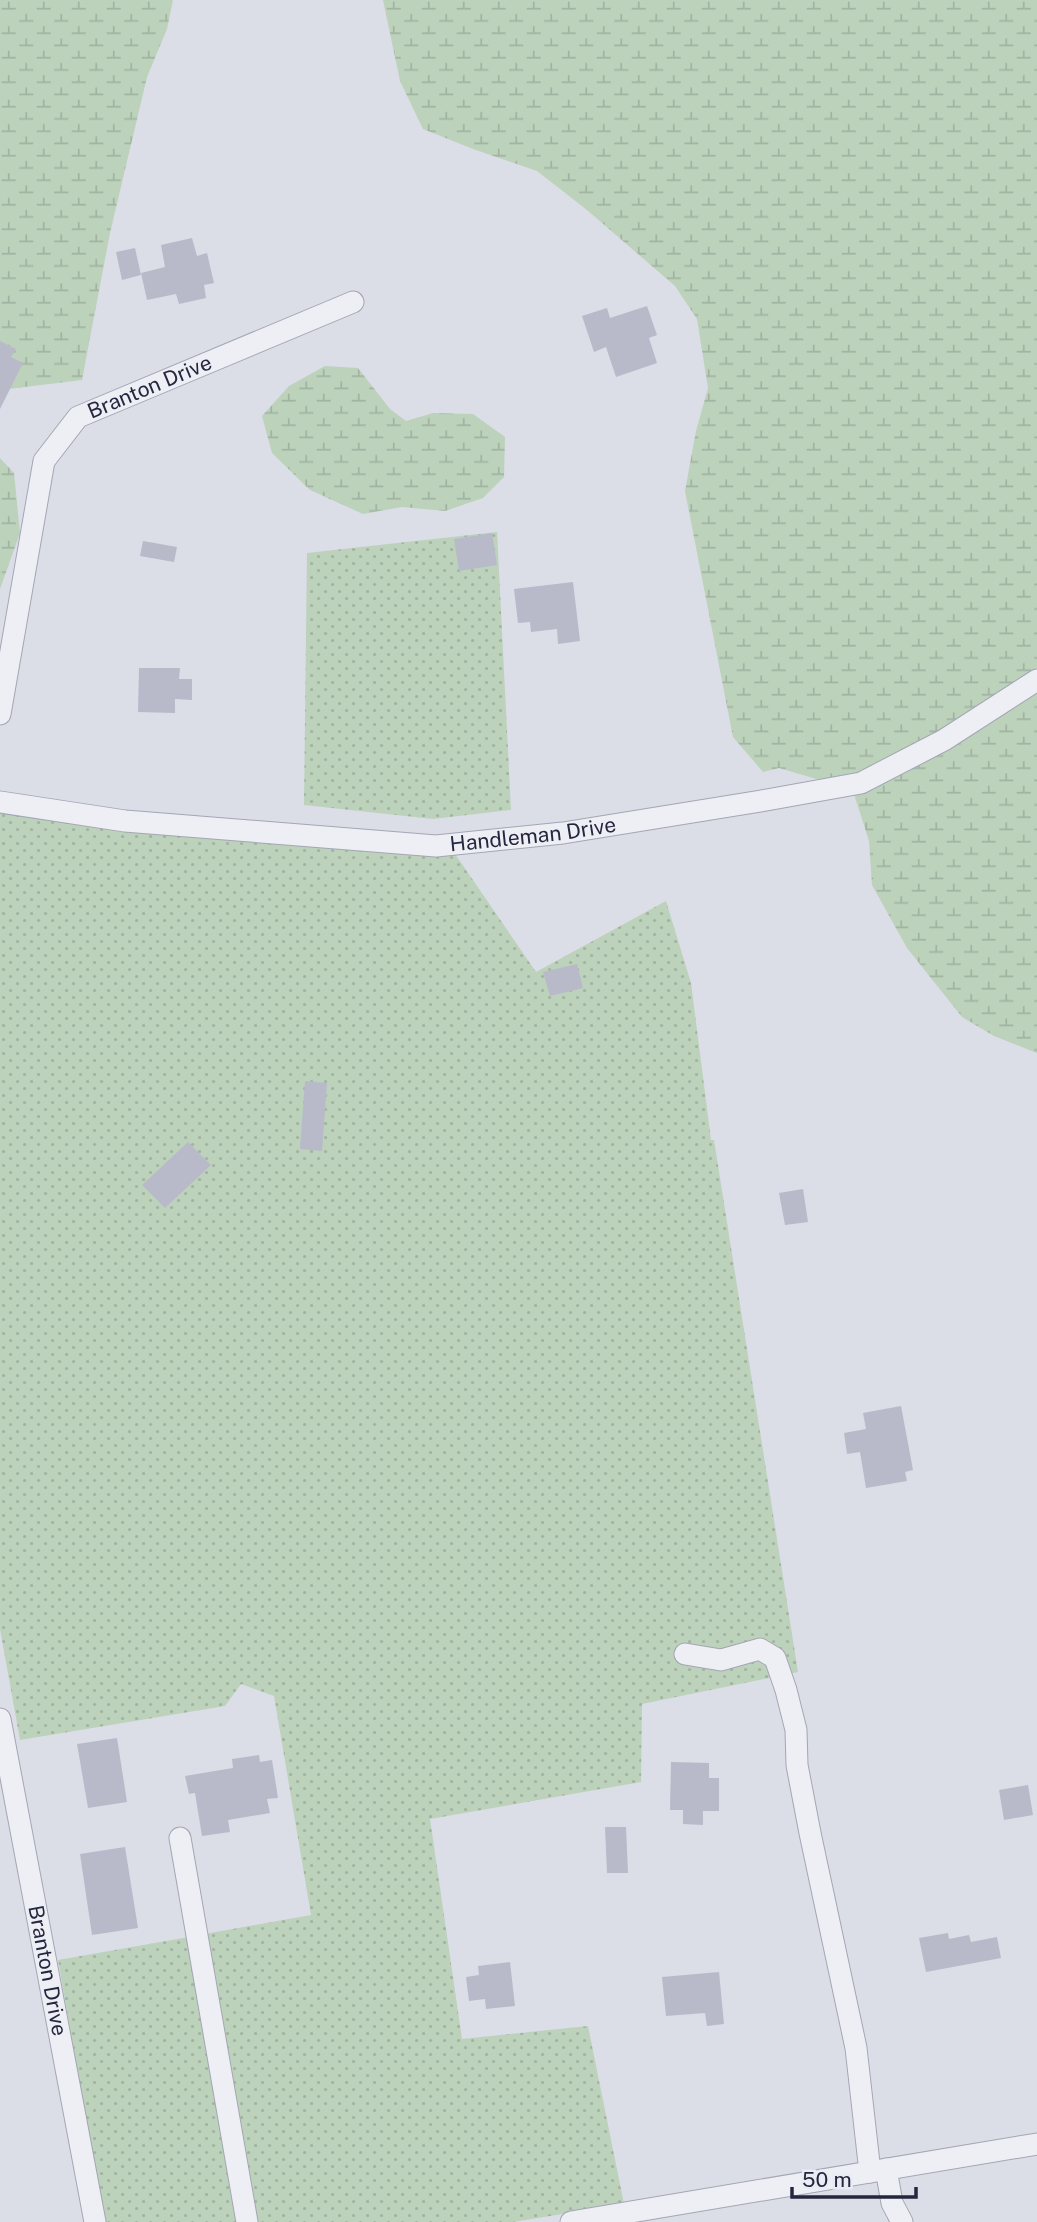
<svg xmlns="http://www.w3.org/2000/svg" width="1037" height="2222" font-family="'Public Sans',sans-serif">
<style>
.grass{fill:url(#grass-dots)}
.wetland{fill:url(#wetland-marsh)}
.building{fill:#b8baca}
.lines{fill:none;stroke-linecap:round;stroke-linejoin:round}
.minor-casing{stroke:#a4a6b4;stroke-width:23}
.minor{stroke:#eeeff5;stroke-width:21}
.labels{text-anchor:middle;stroke-width:5;stroke-linejoin:round;paint-order:stroke}
.street-label{font-size:21px;fill:#24273e;stroke:#eaecf5}
</style>
<defs>
<pattern id="grass-dots" width="8" height="8" patternUnits="userSpaceOnUse" patternTransform="scale(1.75)"><rect width="8" height="8" fill="#bcd2bb"/><path d="M2 2h.1M6 6h.1" fill="none" stroke="#a1b4a2" stroke-width="1.8" stroke-linecap="round"/></pattern>
<pattern id="wetland-marsh" width="20" height="14" patternUnits="userSpaceOnUse" patternTransform="scale(1.75)"><rect width="20" height="14" fill="#bcd2bb"/><path d="M1 5h8M5 5V1M11 12h8M15 12V8" fill="none" stroke="#a1b4a2"/></pattern>
</defs>
<rect width="100%" height="100%" fill="#dbdde7"/>
<!-- grass -->
<path class="grass" d="M 497,532 L 511,810 L 433,819 L 304,805 L 307,553 Z
M 0,812 L 455,854 L 536,972 L 666,901 L 691,983 L 711,1140 L 714,1140 L 798,1672 L 642,1704 L 641,1782 L 430,1819 L 462,2039 L 588,2026 L 624,2204 L 513,2222 L 255,2222 L 205,1934 L 311,1915 L 274,1696 L 241,1684 L 225,1706 L 20,1740 L 0,1629 Z
M 189,1937 L 238,2222 L 104,2222 L 58,1960 Z"/>
<!-- wetland -->
<path class="wetland" d="M 0,0 L 173,0 L 167,29 L 147,77 L 110,233 L 82,380 L 0,390 Z
M 383,0 L 1037,0 L 1037,668 L 940,731 L 859,773 L 820,780 L 779,768 L 763,772 L 733,737 L 685,491 L 696,431 L 708,388 L 697,319 L 675,286 L 587,210 L 537,171 L 473,149 L 423,129 L 400,81 Z
M 325,366 L 358,368 L 390,409 L 406,421 L 433,413 L 473,414 L 505,437 L 504,477 L 483,498 L 445,511 L 402,507 L 363,514 L 310,490 L 272,453 L 262,416 L 289,386 Z
M 0,458 L 14,473 L 20,533 L 0,589 Z
M 1037,691 L 1037,1053 L 994,1036 L 962,1017 L 907,948 L 872,885 L 869,841 L 854,794 Z"/>
<!-- building -->
<path class="building" d="M 192,238 L 197,256 L 207,253 L 214,283 L 204,285 L 206,298 L 179,304 L 176,294 L 147,300 L 141,273 L 165,267 L 161,245 Z
M 135,248 L 141,275 L 122,280 L 116,252 Z
M 647,306 L 657,335 L 649,338 L 657,363 L 616,377 L 606,347 L 594,352 L 582,316 L 607,308 L 610,318 Z
M 0,341 L 16,349 L 11,357 L 23,363 L 0,409 Z
M 492,533 L 497,565 L 459,571 L 454,539 Z
M 143,541 L 177,547 L 174,562 L 140,556 Z
M 573,582 L 580,641 L 558,644 L 557,629 L 531,632 L 530,622 L 518,623 L 514,589 Z
M 139,668 L 180,668 L 179,679 L 192,679 L 192,700 L 175,699 L 175,713 L 138,712 Z
M 577,964 L 583,988 L 550,996 L 543,972 Z
M 305,1081 L 327,1083 L 322,1151 L 300,1149 Z
M 188,1142 L 211,1165 L 165,1208 L 142,1185 Z
M 803,1189 L 808,1222 L 785,1225 L 779,1193 Z
M 901,1406 L 913,1470 L 905,1472 L 907,1481 L 866,1488 L 860,1452 L 847,1454 L 844,1433 L 866,1429 L 863,1413 Z
M 117,1738 L 127,1802 L 88,1808 L 77,1744 Z
M 259,1755 L 260,1762 L 272,1760 L 278,1798 L 267,1799 L 270,1813 L 228,1820 L 230,1832 L 202,1836 L 195,1793 L 189,1794 L 185,1776 L 233,1768 L 232,1759 Z
M 671,1762 L 709,1763 L 709,1778 L 719,1778 L 719,1811 L 703,1811 L 703,1825 L 683,1824 L 683,1810 L 670,1810 Z
M 1028,1785 L 1033,1815 L 1004,1820 L 999,1790 Z
M 605,1827 L 626,1827 L 628,1873 L 607,1873 Z
M 125,1847 L 138,1928 L 92,1935 L 80,1854 Z
M 948,1933 L 949,1939 L 969,1935 L 971,1942 L 997,1937 L 1001,1958 L 926,1972 L 919,1938 Z
M 510,1962 L 515,2006 L 486,2009 L 485,1999 L 469,2001 L 466,1977 L 479,1975 L 478,1966 Z
M 719,1972 L 724,2024 L 707,2026 L 705,2013 L 666,2016 L 662,1977 Z"/>
<g class="lines">
<defs>
<g id="minor">
<path id="s1" d="M 0,714 L 44,461 L 78,417 L 353,302"/>
<path id="s2" d="M 0,802 L 125,821 L 436,846 L 563,833 L 761,801 L 861,783 L 944,740 L 1037,680"/>
<path d="M 685,1654 L 721,1660 L 760,1649 L 775,1658 L 786,1690 L 796,1730 L 797,1765 L 810,1833 L 856,2048 L 870,2172"/>
<path id="s3" d="M 0,1719 L 95,2222"/>
<path d="M 180,1838 L 247,2222"/>
<path d="M 886,2169 L 892,2203 L 902,2222"/>
<path d="M 571,2222 L 1037,2144"/>
</g>
</defs>
<!-- minor casing -->
<use href="#minor" class="minor-casing"/>
<!-- minor -->
<use href="#minor" class="minor"/>
</g>
<g class="labels">
<!-- street labels -->
<g class="street-label">
<text dy="7" stroke="none"><textPath href="#s1" startOffset="390">Branton Drive</textPath></text>
<text dy="7" stroke="none"><textPath href="#s2" startOffset="536">Handleman Drive</textPath></text>
<text dy="7" stroke="none"><textPath href="#s3" startOffset="256">Branton Drive</textPath></text>
</g>
</g>
<!-- scale -->
<path d="M792 2187v10h124v-10" fill="none" stroke="#24273e" stroke-width="3.5"/>
<text x="802" y="2187" font-size="21" fill="#24273e" stroke="#eaecf5" stroke-width="5" paint-order="stroke">50 m</text>
</svg>
